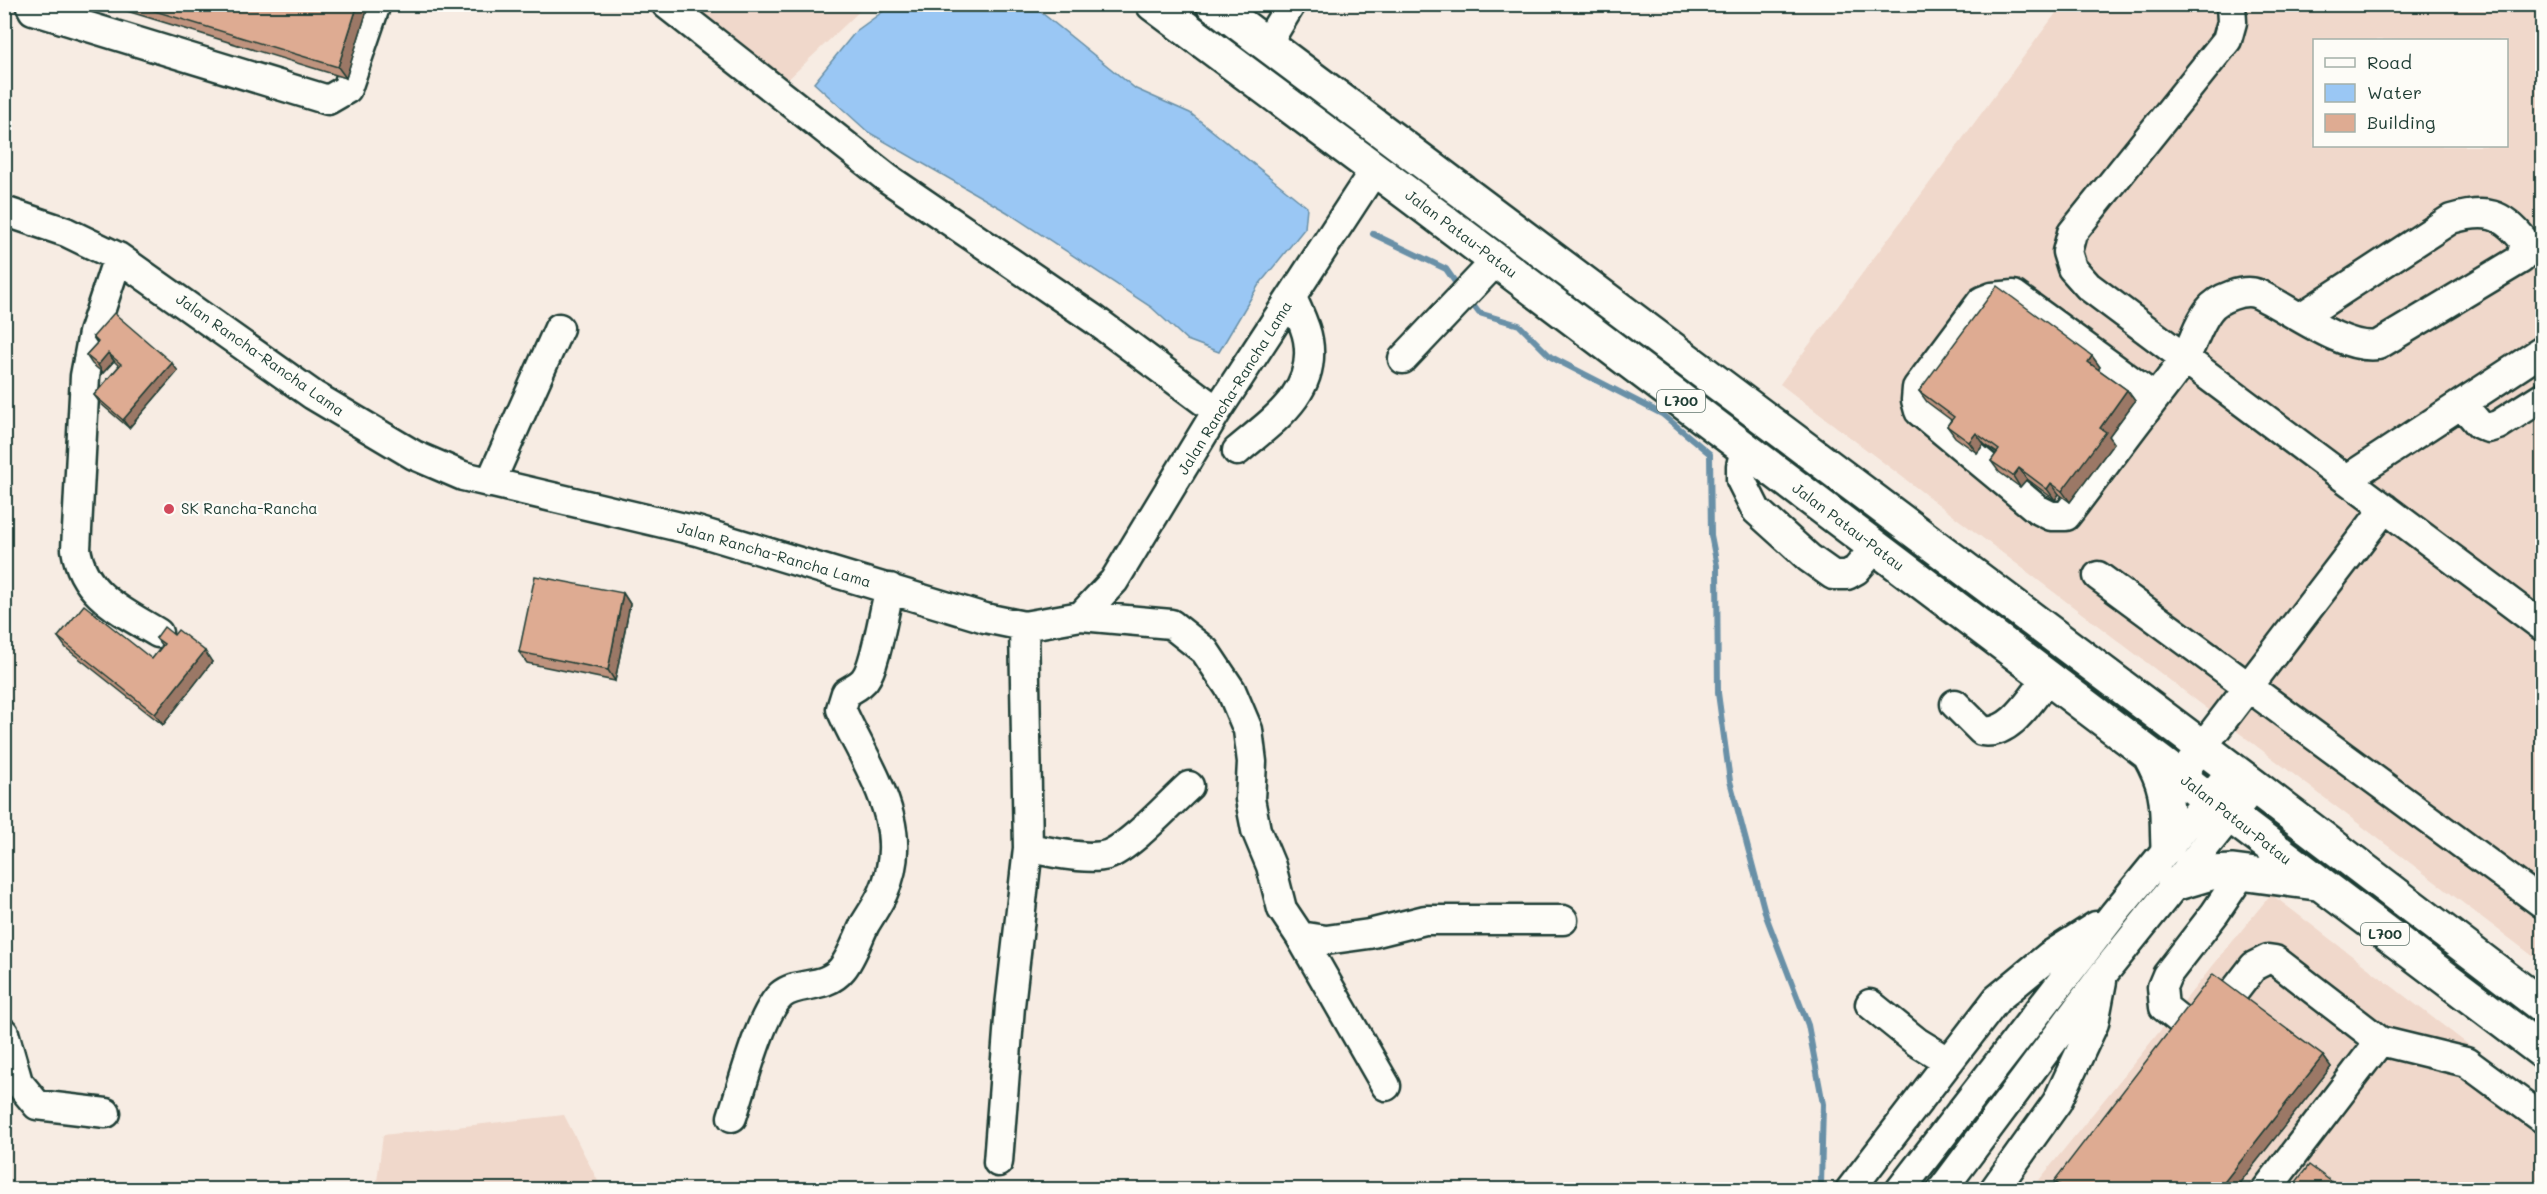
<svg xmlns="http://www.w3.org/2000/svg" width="2547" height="1194" font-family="Mali,sans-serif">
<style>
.built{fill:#f0d8cb;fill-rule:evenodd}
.water{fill:#9ac7f4;stroke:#6990a7;stroke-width:1.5}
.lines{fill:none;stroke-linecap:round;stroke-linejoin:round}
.stream{stroke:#6990a7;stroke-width:6}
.minor-casing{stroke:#1f3d34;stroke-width:33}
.major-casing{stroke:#1f3d34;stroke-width:38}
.minor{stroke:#fdfcf7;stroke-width:28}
.major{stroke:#fdfcf7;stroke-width:33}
.wall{fill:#bf937e;stroke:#1f3d34;stroke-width:1.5}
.shaded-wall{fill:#9b7866;stroke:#1f3d34;stroke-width:1.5}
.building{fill:#deab92;stroke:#1f3d34;stroke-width:1.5}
.poi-dot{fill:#d1495b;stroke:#fdfcf7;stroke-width:2}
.labels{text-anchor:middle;stroke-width:4.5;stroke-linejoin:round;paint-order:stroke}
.shield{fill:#fdfcf7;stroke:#62766e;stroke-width:1.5}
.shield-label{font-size:14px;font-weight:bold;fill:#1f3d34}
.street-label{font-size:15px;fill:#1f3d34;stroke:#fdfcf7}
.poi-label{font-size:15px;fill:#1f3d34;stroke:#fdfcf7;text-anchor:start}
</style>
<rect width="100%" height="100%" fill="#f7ece3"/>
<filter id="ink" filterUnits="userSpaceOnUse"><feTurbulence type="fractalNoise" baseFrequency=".0167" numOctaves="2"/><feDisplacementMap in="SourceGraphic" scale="12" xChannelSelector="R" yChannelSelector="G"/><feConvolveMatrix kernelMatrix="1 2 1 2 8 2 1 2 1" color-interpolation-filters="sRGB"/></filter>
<g filter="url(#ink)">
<!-- built -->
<path class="built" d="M 672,5 L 866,5 L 779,88 Z
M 2062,5 L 2542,5 L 2542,963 L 1780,384 ZM 2314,40 L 2506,40 L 2506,146 L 2314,146 Z
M 2271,894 L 2542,1101 L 2542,1189 L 2031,1190 Z
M 564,1115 L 602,1189 L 376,1189 L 383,1135 Z"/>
<!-- water -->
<path class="water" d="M 892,5 L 1032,5 L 1136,89 L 1190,113 L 1307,207 L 1305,228 L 1258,286 L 1219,352 L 1187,340 L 1151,307 L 1007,212 L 868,132 L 814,83 L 856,31 Z"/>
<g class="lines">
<!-- stream -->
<path class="stream" d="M 1373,234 L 1446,269 L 1460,289
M 1470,301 L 1479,313 L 1519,325 L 1551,357 L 1662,414 L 1710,454 L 1711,535 L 1717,566 L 1718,693 L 1730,781 L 1766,916 L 1808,1025 L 1823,1104 L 1821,1185 L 1818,1190"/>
<defs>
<path id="minor" d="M 30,4 L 33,10 L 328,100 L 347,89 L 376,4
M 666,4 L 887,178 L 1095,320 L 1217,411
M 2231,4 L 2232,22 L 2227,40 L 2072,233 L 2067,252 L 2072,268 L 2088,286 L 2542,626
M 1267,44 L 1291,4
M 4,211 L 66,232 L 118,257 L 313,395 L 414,455 L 463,476 L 697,531 L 985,618 L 1024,626 L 1081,616 L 1114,581 L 1217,411 L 1375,169
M 118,257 L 93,333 L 85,376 L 76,549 C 83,595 122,611 158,633
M 1403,359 L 1496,261
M 2155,398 L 2014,295 L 1992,297 L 1982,301 L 1917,388 L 1916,400 L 1919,411 L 2037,509 L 2051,516 L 2066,516 C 2093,481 2119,445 2146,410 C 2158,393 2173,377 2184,359 C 2193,344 2198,324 2209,310 C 2218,298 2244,288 2258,294 C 2290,309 2344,351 2378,345 L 2521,259 L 2525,242 C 2502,212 2486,209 2451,219 L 2301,317
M 2462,404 L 2479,424 L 2488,428 L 2498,425 L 2542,397
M 1745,449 L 1741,466 L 1741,480 L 1756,510 L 1809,558 L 1833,575 L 1847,575 L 1856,570 L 1875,548
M 1237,451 C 1272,421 1317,393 1308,340 C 1306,326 1297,310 1292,297
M 2347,479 L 2542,351
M 490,483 L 559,328
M 2098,576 L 2542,903
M 1081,616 L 1171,624 L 1205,651 L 1231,690 L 1248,730 L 1252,762 L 1250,799 L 1256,830 L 1271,866 L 1282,909 L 1300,936 L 1326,940 L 1369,934 L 1425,920 L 1563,920
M 1955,704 L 1982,731 C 2011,736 2032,697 2048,678
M 2180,776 L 2385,508
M 1028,848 C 1049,851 1087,861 1107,855 C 1130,847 1170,803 1189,786
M 2242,873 L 2215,913 L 2167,975 L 2162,987 L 2164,1007 L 2200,1036 L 2254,966 L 2268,959 L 2275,960 L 2380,1041 L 2466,1062 L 2542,1118
M 1300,936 L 1386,1086
M 1870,1004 L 1917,1042 L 1948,1061
M 4,1033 L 18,1082 L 37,1105 L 106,1113
M 732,1117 C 742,1088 760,1014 781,995 C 797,981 825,990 842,969 C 852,957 858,938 865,924 C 871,914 878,904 883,893 C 914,826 867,768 841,709 L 846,693 C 852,689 861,685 865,679 C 876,665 884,609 890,588
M 998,1162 L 1010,1006 L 1028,848 L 1024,626
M 1850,1190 L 1997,999 L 2049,956 L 2096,926
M 1900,1190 L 2114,914 L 2232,770
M 1942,1190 L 2104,973 L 2254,786
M 1994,1190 L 2057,1102 L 2094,1023 L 2102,981
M 2266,1190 L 2380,1041"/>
<path id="major" d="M 1153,4 L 1408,194 L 2542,1051
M 1213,4 L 2254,786 L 2542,1006
M 2149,754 C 2171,793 2166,805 2168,847
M 2174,884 L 2211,873 L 2233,872 L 2316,883"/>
</defs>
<!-- minor casing -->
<use href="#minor" class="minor-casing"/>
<!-- major casing -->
<use href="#major" class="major-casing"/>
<!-- minor -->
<use href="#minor" class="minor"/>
<!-- major -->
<use href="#major" class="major"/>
</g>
<!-- wall -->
<path class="wall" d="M 104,4 L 369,4 L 346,78 Z
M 93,337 L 178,371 L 129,428 L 100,403 L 94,395 L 119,366 L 114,361 L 103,373 L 92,364 L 86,355 L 97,343 Z
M 2092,356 L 2100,367 L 2098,369 L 2127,390 L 2135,401 L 2109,436 L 2114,443 L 2070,502 L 2059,494 L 2055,500 L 2027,479 L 2020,487 L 1999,472 L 1991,461 L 1997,453 L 1984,444 L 1977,453 L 1955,437 L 1947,426 L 1951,420 L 1927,402 L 1919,391 Z
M 623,593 L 630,604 L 615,681 L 527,663 L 519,652 Z
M 174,635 L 212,662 L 163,725 L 66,648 L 58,637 L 152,659 L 162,646 L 156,638 Z
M 2323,1056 L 2331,1067 L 2234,1190 L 2060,1190 L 2054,1181 Z"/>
<!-- shaded-wall -->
<path class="shaded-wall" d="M 358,4 L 369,4 L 346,78 L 338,67 Z
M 108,353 L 114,361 L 103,373 L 98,365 Z
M 2092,356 L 2100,367 L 2096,373 L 2088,362 Z
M 172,363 L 178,371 L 129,428 L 123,420 Z
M 2127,390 L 2135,401 L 2109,436 L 2114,443 L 2070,502 L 2062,491 L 2100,428 Z
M 1976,433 L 1984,444 L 1977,453 L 1969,442 Z
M 2019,468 L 2027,479 L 2020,487 L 2013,476 Z
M 2051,483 L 2059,494 L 2055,500 L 2047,489 Z
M 623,593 L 630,604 L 615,681 L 608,670 Z
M 205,651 L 212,662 L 163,725 L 155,714 Z
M 2323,1056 L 2331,1067 L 2234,1190 L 2218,1190 Z"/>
<!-- building -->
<path class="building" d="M 132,4 L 358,4 L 338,67 Z
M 1997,286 L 2092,356 L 2088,362 L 2127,390 L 2100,428 L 2106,432 L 2062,491 L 2051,483 L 2047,489 L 2019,468 L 2013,476 L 1991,461 L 1999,450 L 1976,433 L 1969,442 L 1947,426 L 1954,417 L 1919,391 Z
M 114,313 L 172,363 L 123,420 L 94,395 L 121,364 L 108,353 L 98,365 L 86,355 L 98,342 L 93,337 Z
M 535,576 L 623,593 L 608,670 L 519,652 Z
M 84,605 L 152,659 L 164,644 L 156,638 L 164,627 L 174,635 L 178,630 L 205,651 L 155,714 L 58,637 Z
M 2213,974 L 2323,1056 L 2218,1190 L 2067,1190 L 2054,1181 Z
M 2309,1165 L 2336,1185 L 2333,1190 L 2290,1190 Z"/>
</g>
<!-- markers -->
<circle class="poi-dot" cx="169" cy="509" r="6"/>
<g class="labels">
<!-- shield labels -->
<g class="shield">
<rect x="1657" y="390" width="48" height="22" rx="4.5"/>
<rect x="2361" y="923" width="48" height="22" rx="4.5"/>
</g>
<g class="shield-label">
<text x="1681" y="406">L700</text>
<text x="2385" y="939">L700</text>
</g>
<!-- street labels -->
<g class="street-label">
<text transform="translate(1461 234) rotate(37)" y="5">Jalan Patau-Patau</text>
<text transform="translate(260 355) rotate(35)" y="5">Jalan Rancha-Rancha Lama</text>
<text transform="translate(1235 388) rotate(-58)" y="5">Jalan Rancha-Rancha Lama</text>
<text transform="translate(1848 527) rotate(37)" y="5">Jalan Patau-Patau</text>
<text transform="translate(774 555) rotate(16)" y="5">Jalan Rancha-Rancha Lama</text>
<text transform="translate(2236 820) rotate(38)" y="5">Jalan Patau-Patau</text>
</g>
<!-- poi labels -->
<g class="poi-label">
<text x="181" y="514">SK Rancha-Rancha</text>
</g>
</g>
<!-- margin -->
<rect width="2547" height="1194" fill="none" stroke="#fdfcf7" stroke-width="24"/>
<rect x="12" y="12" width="2523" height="1170" fill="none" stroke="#1f3d34" stroke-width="2" filter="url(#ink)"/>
<!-- legend -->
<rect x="2313" y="39" width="195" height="108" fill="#fdfcf7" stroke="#a4b0a9" stroke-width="1.5"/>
<rect x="2325" y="58" width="30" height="9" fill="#fdfcf7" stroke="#a4b0a9" stroke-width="1.5"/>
<text x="2367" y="69" font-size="18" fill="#1f3d34">Road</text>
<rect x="2325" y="84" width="30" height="18" fill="#9ac7f4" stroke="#a4b0a9" stroke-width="1.5"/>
<text x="2367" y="99" font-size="18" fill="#1f3d34">Water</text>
<rect x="2325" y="114" width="30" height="18" fill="#deab92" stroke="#a4b0a9" stroke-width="1.5"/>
<text x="2367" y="129" font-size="18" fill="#1f3d34">Building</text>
</svg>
